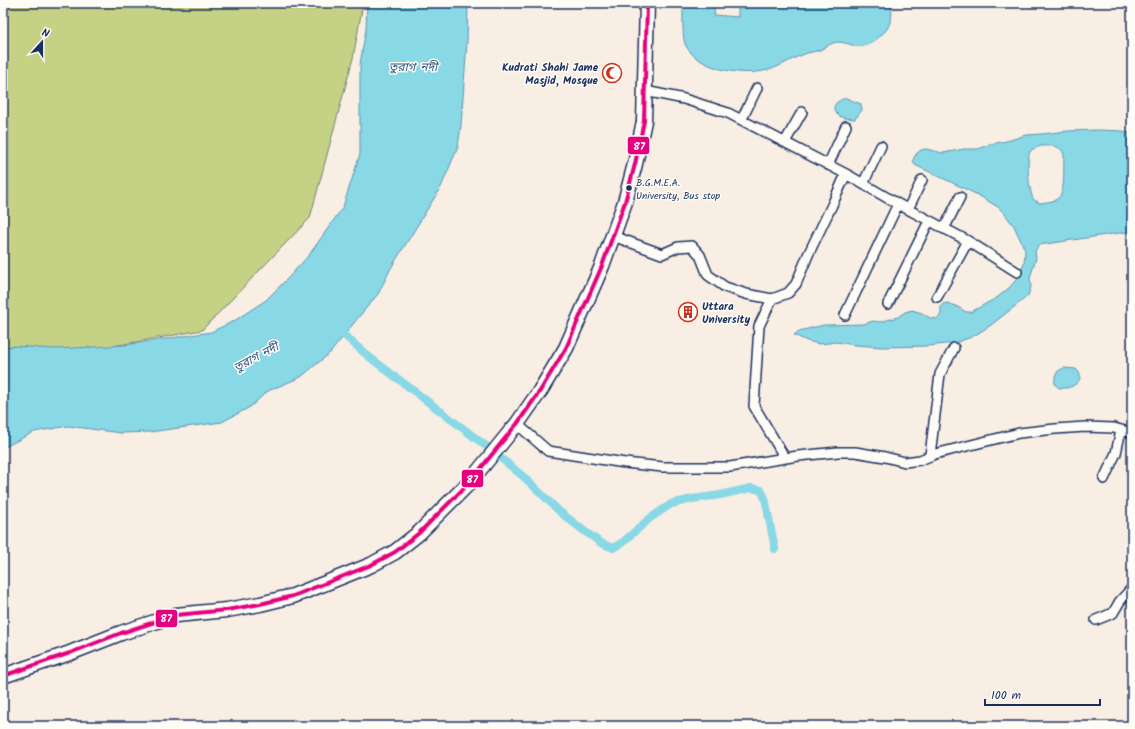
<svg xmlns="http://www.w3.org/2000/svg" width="1135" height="729" font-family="Kalam,'Noto Sans Bengali',sans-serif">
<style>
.green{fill:#c5d285;stroke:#708072}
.water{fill:#89d8e6;stroke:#5d94b0;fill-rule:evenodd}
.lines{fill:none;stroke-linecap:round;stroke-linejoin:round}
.canal{stroke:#89d8e6;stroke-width:8}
.minor-casing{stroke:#1b2f5e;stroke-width:12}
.highway-casing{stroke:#1b2f5e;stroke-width:17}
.minor{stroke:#fdfcf7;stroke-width:9}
.highway{stroke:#fdfcf7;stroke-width:14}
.bus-1-casing{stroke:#fdfcf7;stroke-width:7}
.bus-1{stroke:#e5007d;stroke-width:4}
.bus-dot{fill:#1b2f5e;stroke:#fdfcf7;stroke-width:1.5}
.labels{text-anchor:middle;stroke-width:3;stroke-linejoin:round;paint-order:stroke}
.bus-label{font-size:10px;fill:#1b2f5e;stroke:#fdfcf7;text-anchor:start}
.poi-label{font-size:11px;font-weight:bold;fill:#1b2f5e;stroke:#fdfcf7;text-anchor:end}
.water-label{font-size:12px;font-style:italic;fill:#365980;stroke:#fdfcf7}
.line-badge{stroke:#fdfcf7;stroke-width:1.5}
.badge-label{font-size:11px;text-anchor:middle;font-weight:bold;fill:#fff}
</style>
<rect width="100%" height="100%" fill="#f8eee3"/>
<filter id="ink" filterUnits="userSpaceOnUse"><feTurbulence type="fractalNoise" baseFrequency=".025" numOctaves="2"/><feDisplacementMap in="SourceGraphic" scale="8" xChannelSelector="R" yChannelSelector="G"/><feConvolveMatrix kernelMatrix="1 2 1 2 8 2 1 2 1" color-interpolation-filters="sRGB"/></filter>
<g filter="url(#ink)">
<!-- green -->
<path class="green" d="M 3,3 L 363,3 L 353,58 L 310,218 L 202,330 L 3,366 Z"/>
<!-- water -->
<path class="water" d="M 367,3 L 468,3 L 467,42 L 461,125 L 458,147 L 441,187 L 391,268 L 378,294 L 357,319 L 330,353 L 301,377 L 268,391 L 250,407 L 222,422 L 150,432 L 121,433 L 68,426 L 34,432 L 3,448 L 3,347 L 17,346 L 51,349 L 95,347 L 124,345 L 211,332 L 234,321 L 266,300 L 289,277 L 309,255 L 343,207 L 360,154 L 360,64 L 366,29 Z
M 684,3 L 715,3 L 714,15 L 738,17 L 738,3 L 890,3 C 894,9 891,23 887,29 C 883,34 876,40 871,43 C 855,52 848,39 833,43 C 828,45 824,48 820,50 C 814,52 808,52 802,55 C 789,60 777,69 763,71 C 740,76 699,69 686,46 C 682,40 683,16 683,8 Z
M 846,98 L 861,104 L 862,110 L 855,119 C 850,119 840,118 837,114 C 829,105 839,100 846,98 Z
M 1098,130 L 1123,131 L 1132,134 L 1132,252 L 1130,237 L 1128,233 L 1126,232 L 1039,245 L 1035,251 L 1036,258 L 1030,278 L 1031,286 L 1028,296 L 991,325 L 977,334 L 969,338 L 954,343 L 928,346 L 883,347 L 855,345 L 836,342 L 829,343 L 819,344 L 807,341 L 794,335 L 799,331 L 824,325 L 864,324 L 873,321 L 880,322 L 898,317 L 905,312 L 912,310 L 922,313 L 930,318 L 937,319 L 941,314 L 941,307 L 943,304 L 947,303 L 956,306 L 966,312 L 971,312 L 998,297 L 1010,287 L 1016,280 L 1020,274 L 1024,264 L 1025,250 L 1014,226 L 1005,214 L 998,207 L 976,194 L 915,165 L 913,160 L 916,154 L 921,150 L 926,149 L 943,153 L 964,149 L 978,149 L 990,144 L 1007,141 L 1026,135 L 1042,134 L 1067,131 ZM 1041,146 C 1050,146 1061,144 1064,155 C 1063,166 1066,192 1058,198 C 1054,202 1045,202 1040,203 C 1038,202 1036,201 1034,200 C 1029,194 1026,159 1030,152 C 1032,148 1037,148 1041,146 Z
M 1064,368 L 1076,369 C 1095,386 1041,401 1058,371 Z"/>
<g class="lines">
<!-- canal -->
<path class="canal" d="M 336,328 L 368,356 L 490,449 L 525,478 L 560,512 L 583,530 L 601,543 L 613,548 L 623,542 L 649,519 L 671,504 L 692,499 L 720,495 L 751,488 L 761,490 L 765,498 L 775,549"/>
<defs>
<path id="minor" d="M 645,91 L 684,99 L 728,113 L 846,174 L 898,204 L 968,241 L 1017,272
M 742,119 L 757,88
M 785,142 L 802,112
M 828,165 L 846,126
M 863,184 L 881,146
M 908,209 L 922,180
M 944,229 L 960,197
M 613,236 L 662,254 L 678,247 L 692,246 L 700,255 L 708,275 L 725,287 L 746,294 L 772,299 L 759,326 L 754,406 L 785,458
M 937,297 L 968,241
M 772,299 L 788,293 L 796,284 L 808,255 L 832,205 L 846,174
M 888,304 L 929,221
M 845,315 L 898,204
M 517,424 L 548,451 L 625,463 L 663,467 L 730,467 L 798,456 L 838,452 L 855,452 L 885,457 L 905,462 L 920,460 L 935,454 L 1019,433 L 1055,429 L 1085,427 L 1114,428 L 1132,433
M 930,455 L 940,374 L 954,348
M 1104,479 L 1116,453 L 1121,430
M 1096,620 L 1113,613 L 1120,601 L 1132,588"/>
<path id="highway" d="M 3,676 L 70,653 L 121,633 L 176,615 L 227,610 L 260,604 L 293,596 L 331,581 L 371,565 L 395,552 L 419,533 L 468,484 L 511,431 L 517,424 L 540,391 L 566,348 L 602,266 L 625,202 L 635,164 L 644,121 L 647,3"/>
</defs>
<!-- minor casing -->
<use href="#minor" class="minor-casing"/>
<!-- highway casing -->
<use href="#highway" class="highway-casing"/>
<!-- minor -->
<use href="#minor" class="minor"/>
<!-- highway -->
<use href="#highway" class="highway"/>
<defs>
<path id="bus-1" d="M 3,676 L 70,653 L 121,633 L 176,615 L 227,610 L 260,604 L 293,596 L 331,581 L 371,565 L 395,552 L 419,533 L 468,484 L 511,431 L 517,424 L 540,391 L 566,348 L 602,266 L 625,202 L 635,164 L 644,121 L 647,3"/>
</defs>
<!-- bus-1 casing -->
<use href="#bus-1" class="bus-1-casing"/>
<!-- bus-1 -->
<use href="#bus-1" class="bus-1"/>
</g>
</g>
<!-- icons -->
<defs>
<symbol id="mosque-ring" viewBox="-11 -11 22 22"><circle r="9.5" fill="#fdfcf7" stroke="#c8321e" stroke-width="1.5"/><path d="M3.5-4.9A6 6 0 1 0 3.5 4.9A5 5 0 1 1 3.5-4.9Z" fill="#c8321e"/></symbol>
<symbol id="building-ring" viewBox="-11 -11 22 22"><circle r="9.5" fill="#fdfcf7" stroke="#c8321e" stroke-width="1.5"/><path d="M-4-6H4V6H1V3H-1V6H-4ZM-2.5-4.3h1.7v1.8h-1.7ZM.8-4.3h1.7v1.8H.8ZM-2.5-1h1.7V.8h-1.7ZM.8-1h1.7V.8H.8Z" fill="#c8321e"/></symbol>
</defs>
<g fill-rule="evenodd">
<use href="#mosque-ring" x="601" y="62" width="22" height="22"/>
<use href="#building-ring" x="677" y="301" width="22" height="22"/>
</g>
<!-- markers -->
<circle class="bus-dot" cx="629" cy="188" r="3.5"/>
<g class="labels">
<!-- bus labels -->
<g class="bus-label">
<text x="636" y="186">B.G.M.E.A.<tspan x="636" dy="13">University, Bus stop</tspan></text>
</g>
<!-- poi labels -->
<g class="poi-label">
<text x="598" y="71">Kudrati Shahi Jame<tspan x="598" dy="13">Masjid, Mosque</tspan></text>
<text x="702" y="310" text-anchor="start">Uttara<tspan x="702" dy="13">University</tspan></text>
</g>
<!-- water labels -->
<g class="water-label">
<text x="413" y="71">তুরাগ নদী</text>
<text transform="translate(256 357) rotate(-28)" y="4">তুরাগ নদী</text>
</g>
</g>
<g class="line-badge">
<rect x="627" y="136" width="23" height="19" rx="4" fill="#e5007d"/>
<rect x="461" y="469" width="23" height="19" rx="4" fill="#e5007d"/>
<rect x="155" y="609" width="23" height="19" rx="4" fill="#e5007d"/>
</g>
<g class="badge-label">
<text x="639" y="150">87</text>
<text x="472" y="483">87</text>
<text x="166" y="622">87</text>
</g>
<!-- margin -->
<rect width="1135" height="729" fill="none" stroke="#fdfcf7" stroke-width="16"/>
<rect x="8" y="8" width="1119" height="713" fill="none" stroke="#1b2f5e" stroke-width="1.5" filter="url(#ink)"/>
<!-- north arrow -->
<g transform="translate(42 42) rotate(21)" stroke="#fdfcf7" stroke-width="3" paint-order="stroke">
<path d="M0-3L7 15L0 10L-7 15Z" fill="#1b2f5e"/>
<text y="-6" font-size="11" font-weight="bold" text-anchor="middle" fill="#1b2f5e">N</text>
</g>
<!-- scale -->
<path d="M985 699v6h115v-6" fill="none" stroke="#1b2f5e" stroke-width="2"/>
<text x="991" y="699" font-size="12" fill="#1b2f5e" stroke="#fdfcf7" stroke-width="3" paint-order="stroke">100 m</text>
</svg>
